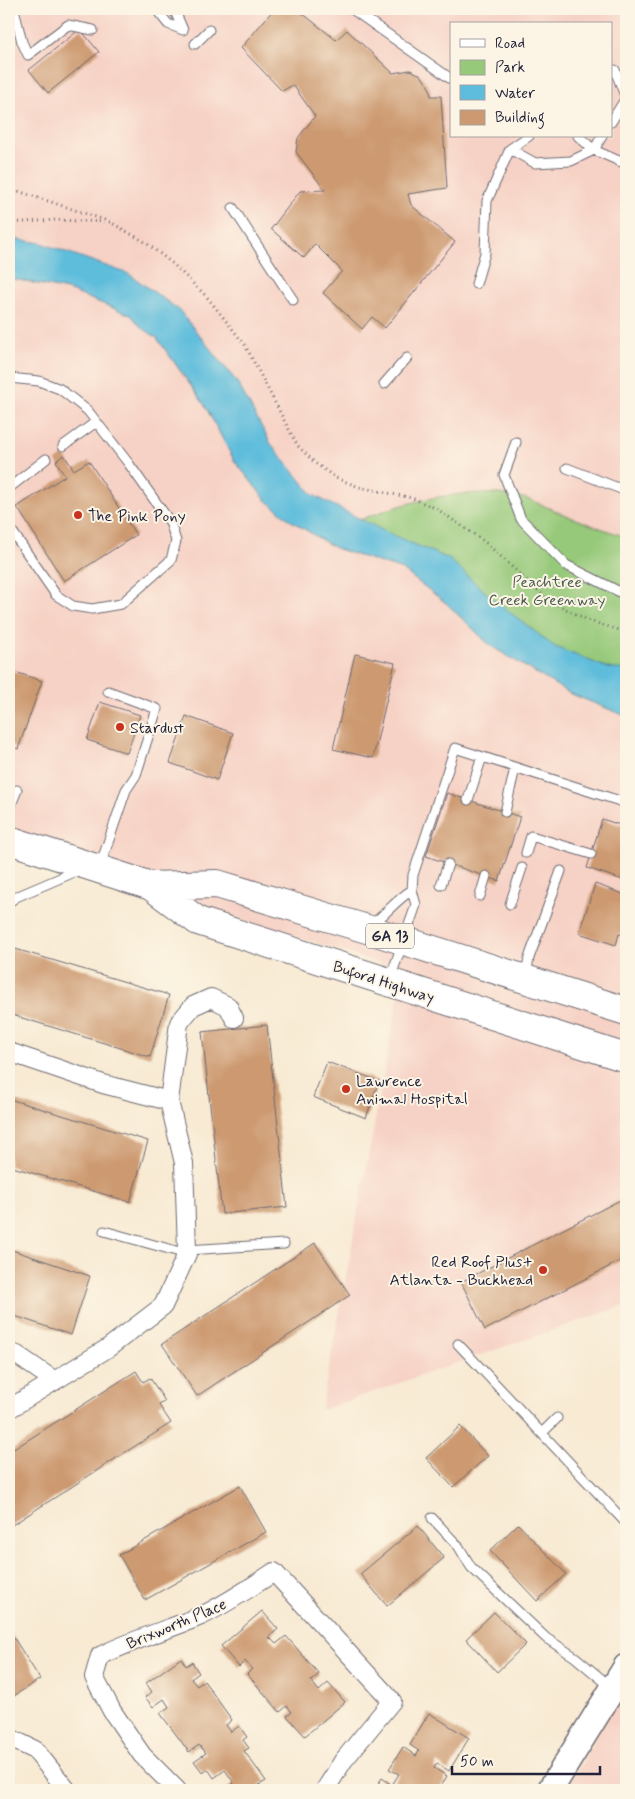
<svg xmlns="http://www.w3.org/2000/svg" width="635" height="1799" font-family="Mynerve,sans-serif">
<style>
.built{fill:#f6d1c5;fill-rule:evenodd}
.green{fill:#96c979;stroke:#5c765a}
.water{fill:#5ebddc;stroke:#40708c}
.building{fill:#cc9970}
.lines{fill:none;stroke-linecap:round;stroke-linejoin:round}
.lane-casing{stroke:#6d6870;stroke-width:11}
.street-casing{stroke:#6d6870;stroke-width:20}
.secondary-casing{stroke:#6d6870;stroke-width:28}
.primary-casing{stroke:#6d6870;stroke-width:30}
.path{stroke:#6d6870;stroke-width:3;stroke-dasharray:1 4;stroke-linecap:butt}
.lane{stroke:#fff;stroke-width:9}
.street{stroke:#fff;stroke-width:18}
.secondary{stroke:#fff;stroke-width:25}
.primary{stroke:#fff;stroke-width:28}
.poi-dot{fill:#c8321e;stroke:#fcf5e5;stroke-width:2}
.labels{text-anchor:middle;stroke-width:4;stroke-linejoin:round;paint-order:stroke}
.shield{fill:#fcf5e5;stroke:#63616e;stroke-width:1}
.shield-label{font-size:15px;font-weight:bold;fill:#22223b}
.poi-label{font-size:16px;fill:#22223b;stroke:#fcf5e5;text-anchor:start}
.park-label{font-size:16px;fill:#4b5c51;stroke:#fcf5e5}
.street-label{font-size:16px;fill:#22223b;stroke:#fcf5e5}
</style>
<rect width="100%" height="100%" fill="#fcf5e5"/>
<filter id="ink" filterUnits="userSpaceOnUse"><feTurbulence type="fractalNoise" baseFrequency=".02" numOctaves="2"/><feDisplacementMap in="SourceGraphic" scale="10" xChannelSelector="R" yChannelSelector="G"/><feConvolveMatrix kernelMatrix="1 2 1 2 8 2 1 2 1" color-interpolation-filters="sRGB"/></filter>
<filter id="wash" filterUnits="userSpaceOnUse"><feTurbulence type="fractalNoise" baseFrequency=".0096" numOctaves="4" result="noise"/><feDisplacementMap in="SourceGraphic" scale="20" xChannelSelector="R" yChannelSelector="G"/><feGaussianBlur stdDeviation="1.12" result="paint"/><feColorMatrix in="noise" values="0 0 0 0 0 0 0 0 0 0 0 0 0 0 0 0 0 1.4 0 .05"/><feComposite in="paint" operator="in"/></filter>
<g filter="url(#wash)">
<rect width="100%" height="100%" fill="#f8ead3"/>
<!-- built -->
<path class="built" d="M 9,9 L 626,9 L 626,1305 L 321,1410 L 403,971 L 9,844 ZM 451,24 L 611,24 L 611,136 L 451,136 Z
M 626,1679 L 626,1790 L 563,1790 L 581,1765 Z"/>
<!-- green -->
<path class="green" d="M 9,257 L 142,306 L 341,528 C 394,504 460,485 519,497 C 534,500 550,509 565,515 C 585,523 606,530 626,537 L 626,716 L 569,693 L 491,646 L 446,603 L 403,570 L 335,548 L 290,520 L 261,494 L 234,460 L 204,404 L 157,338 L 131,315 L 68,290 L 9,278 Z"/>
<!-- water -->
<path class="water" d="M 9,238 L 41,243 L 129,274 L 179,310 L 237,382 L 271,444 L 313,495 L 388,533 L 449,559 L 494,600 L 555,647 L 608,668 L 626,670 L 626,716 L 569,693 L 491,646 L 446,603 L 403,570 L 335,548 L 290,520 L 265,499 L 234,460 L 204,404 L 157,338 L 140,326 L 131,315 L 68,290 L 9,278 Z"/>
<g id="blocks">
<!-- building -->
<path class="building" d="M 274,9 L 297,9 L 336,40 L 347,30 L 393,73 L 410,70 L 421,75 L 430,89 L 431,96 L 441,96 L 447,188 L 408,194 L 411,205 L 455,242 L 385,328 L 372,317 L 362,329 L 323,293 L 342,271 L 315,244 L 304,258 L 271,229 L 300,191 L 325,190 L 296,152 L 298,138 L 315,116 L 293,85 L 282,91 L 241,48 Z
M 80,29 L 99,52 L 48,93 L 29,70 Z
M 64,455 L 74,470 L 89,461 L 136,535 L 64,581 L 17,507 L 65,476 L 56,461 Z
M 355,654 L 395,663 L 373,758 L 333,749 Z
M 9,670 L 42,681 L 18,749 L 9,745 Z
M 100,702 L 140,715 L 127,753 L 87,740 Z
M 186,716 L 233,733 L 217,780 L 170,763 Z
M 447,793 L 520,817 L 499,881 L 426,856 Z
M 602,819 L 626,827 L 626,881 L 587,868 Z
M 595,884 L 626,895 L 626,936 L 619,934 L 616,945 L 579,933 Z
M 12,948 L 169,995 L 150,1057 L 9,1014 L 9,959 Z
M 267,1025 L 287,1207 L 222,1214 L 202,1032 Z
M 327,1062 L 379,1081 L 366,1118 L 313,1097 Z
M 9,1099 L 148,1141 L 130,1202 L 9,1166 Z
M 626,1197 L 626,1258 L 485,1330 L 461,1282 Z
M 315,1243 L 350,1295 L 197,1396 L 162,1344 Z
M 9,1249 L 90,1276 L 71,1335 L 9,1314 Z
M 136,1371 L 143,1382 L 150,1378 L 165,1401 L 159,1405 L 171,1423 L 9,1527 L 9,1452 Z
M 460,1426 L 488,1456 L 453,1487 L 426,1458 Z
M 240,1486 L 266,1532 L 145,1600 L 119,1555 Z
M 518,1524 L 566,1574 L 537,1601 L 490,1551 Z
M 418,1526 L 444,1558 L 387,1606 L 360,1574 Z
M 262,1611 L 278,1629 L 269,1637 L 276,1644 L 286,1636 L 319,1674 L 311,1681 L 319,1691 L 328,1683 L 345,1702 L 305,1736 L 287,1716 L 292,1712 L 287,1706 L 280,1712 L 247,1674 L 252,1669 L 245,1661 L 239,1667 L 221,1646 Z
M 494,1612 L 526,1644 L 497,1672 L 466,1639 Z
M 10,1632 L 40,1679 L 9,1699 L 9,1633 Z
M 181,1658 L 186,1666 L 192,1662 L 199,1673 L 191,1679 L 197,1686 L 204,1681 L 232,1720 L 226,1725 L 231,1732 L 239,1726 L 247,1737 L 243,1740 L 249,1748 L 244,1751 L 266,1781 L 259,1785 L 263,1790 L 229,1790 L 228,1788 L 234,1783 L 225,1770 L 214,1778 L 208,1769 L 203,1773 L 194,1761 L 206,1753 L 199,1745 L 189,1752 L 160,1713 L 169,1707 L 164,1699 L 153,1707 L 145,1697 L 152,1692 L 146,1683 Z
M 429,1713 L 469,1738 L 449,1771 L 437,1763 L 434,1768 L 447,1776 L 439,1790 L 374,1790 L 382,1778 L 392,1785 L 399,1774 L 389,1769 L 403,1747 L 416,1756 L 419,1751 L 410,1745 Z"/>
</g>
</g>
<g filter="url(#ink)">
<use href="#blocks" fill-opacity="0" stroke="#6d6870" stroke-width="1"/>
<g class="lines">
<defs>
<path id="lane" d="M 14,9 L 22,42 L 28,55 L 68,25 L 93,30
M 156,9 L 168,24 L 183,30
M 174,9 L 183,30
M 352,9 L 451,79
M 195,44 L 209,30
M 611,122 L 626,98 L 615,70
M 578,136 L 594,150 L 626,164
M 510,149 L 535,163 L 571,161 L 594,150 L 602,136
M 233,208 L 293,300
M 476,284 L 485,253 L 487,201 L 510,149 L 529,136
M 9,378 L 39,381 L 60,389 L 88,411 L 129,464 L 170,522 L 176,541 L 171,560 L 121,604 L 92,609 L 73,606 L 56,595 L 9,527
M 384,384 L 407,358
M 516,442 L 504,475 L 521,519 L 566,565 L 626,595
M 63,446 L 96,422
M 567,468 L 626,491
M 9,488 L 46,459
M 468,800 L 482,757
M 9,810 L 17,790
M 505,812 L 515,768
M 526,853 L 531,836 L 591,854
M 100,866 L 126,790 L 136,775 L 157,709 L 108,691
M 441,885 L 448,864
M 480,896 L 486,876
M 9,902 L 16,897 L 79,870
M 510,904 L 522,868
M 371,925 C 386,914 396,900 412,890
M 526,976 L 529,958 L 561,871
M 390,979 L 416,905 L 412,890 L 413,875 L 455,748 L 626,803
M 104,1231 L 187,1254
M 187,1250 L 284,1244
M 458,1344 L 626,1523
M 542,1433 L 557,1418
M 432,1518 L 459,1547 L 471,1567 L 546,1638 L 575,1657 L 611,1687"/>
<path id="street" d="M 9,1052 L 103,1084 L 169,1101 L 184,1163 L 187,1250 L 187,1254 L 163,1306 L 108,1348 L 9,1409
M 169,1101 L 179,1023 L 193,1006 L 211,998 L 228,1006 L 234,1018
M 9,1352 L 17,1355 L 55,1381
M 9,1741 L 12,1739 L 35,1750 L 67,1790
M 177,1790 L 142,1755 L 112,1711 L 94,1677 L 100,1656 C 132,1640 167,1630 201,1616 C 226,1604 250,1588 274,1572 L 392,1701 L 343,1761 L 325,1790"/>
<path id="secondary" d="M 550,1790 L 626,1667"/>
<path id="primary" d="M 9,840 L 151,886 L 198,921 L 626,1058
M 151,886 L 217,884 L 367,929 L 626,1011"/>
</defs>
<!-- lane casing -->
<use href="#lane" class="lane-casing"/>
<!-- street casing -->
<use href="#street" class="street-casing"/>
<!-- secondary casing -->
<use href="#secondary" class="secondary-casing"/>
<!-- primary casing -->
<use href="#primary" class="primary-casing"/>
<!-- path -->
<path class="path" d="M 9,188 L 105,220
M 9,223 L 56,220 L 110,222 L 145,242 L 173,264 L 207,297 L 245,345 L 297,445 L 315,463 L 336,478 L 359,487 L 412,498 L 437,509 L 485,542 L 548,600 L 590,621 L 626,632"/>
<!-- lane -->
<use href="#lane" class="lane"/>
<!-- street -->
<use href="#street" class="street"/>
<!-- secondary -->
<use href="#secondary" class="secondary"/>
<!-- primary -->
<use href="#primary" class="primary"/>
</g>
</g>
<!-- markers -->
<g class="poi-dot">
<circle cx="78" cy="515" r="5"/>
<circle cx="120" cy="727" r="5"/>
<circle cx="346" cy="1089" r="5"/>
<circle cx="543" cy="1270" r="5"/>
</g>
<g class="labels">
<!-- shield labels -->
<rect class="shield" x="366" y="923.5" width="48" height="25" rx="4"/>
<g class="shield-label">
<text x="390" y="941">GA 13</text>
</g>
<!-- poi labels -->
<g class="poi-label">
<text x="88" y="521">The Pink Pony</text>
<text x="130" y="733">Stardust</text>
<text x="356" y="1086">Lawrence<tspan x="356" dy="18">Animal Hospital</tspan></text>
<text x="533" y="1267" text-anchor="end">Red Roof Plus+<tspan x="533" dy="18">Atlanta - Buckhead</tspan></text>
</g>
<!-- park labels -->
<g class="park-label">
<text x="547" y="587">Peachtree<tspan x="547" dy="18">Creek Greenway</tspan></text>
</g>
<!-- street labels -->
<g class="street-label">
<text transform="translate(384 981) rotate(18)" y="6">Buford Highway</text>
<text transform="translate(176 1623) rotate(-23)" y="6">Brixworth Place</text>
</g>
</g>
<!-- margin -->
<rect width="635" height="1799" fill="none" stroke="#fcf5e5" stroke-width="30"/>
<!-- legend -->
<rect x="450" y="22" width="162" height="115" fill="#fcf5e5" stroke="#a5a1a1"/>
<rect x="460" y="39" width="25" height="8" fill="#ffffff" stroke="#a5a1a1"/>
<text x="495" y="48" font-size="15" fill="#22223b">Road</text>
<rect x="460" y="60" width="25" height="15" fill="#96c979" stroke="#a5a1a1"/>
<text x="495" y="72" font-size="15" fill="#22223b">Park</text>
<rect x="460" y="85" width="25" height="15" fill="#5ebddc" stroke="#a5a1a1"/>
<text x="495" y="98" font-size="15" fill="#22223b">Water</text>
<rect x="460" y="110" width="25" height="15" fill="#cc9970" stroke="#a5a1a1"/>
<text x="495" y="122" font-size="15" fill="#22223b">Building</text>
<!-- scale -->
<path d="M452 1766v8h148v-8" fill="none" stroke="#22223b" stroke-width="2.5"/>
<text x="460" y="1766" font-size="15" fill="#22223b" stroke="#fcf5e5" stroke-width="4" paint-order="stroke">50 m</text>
</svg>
